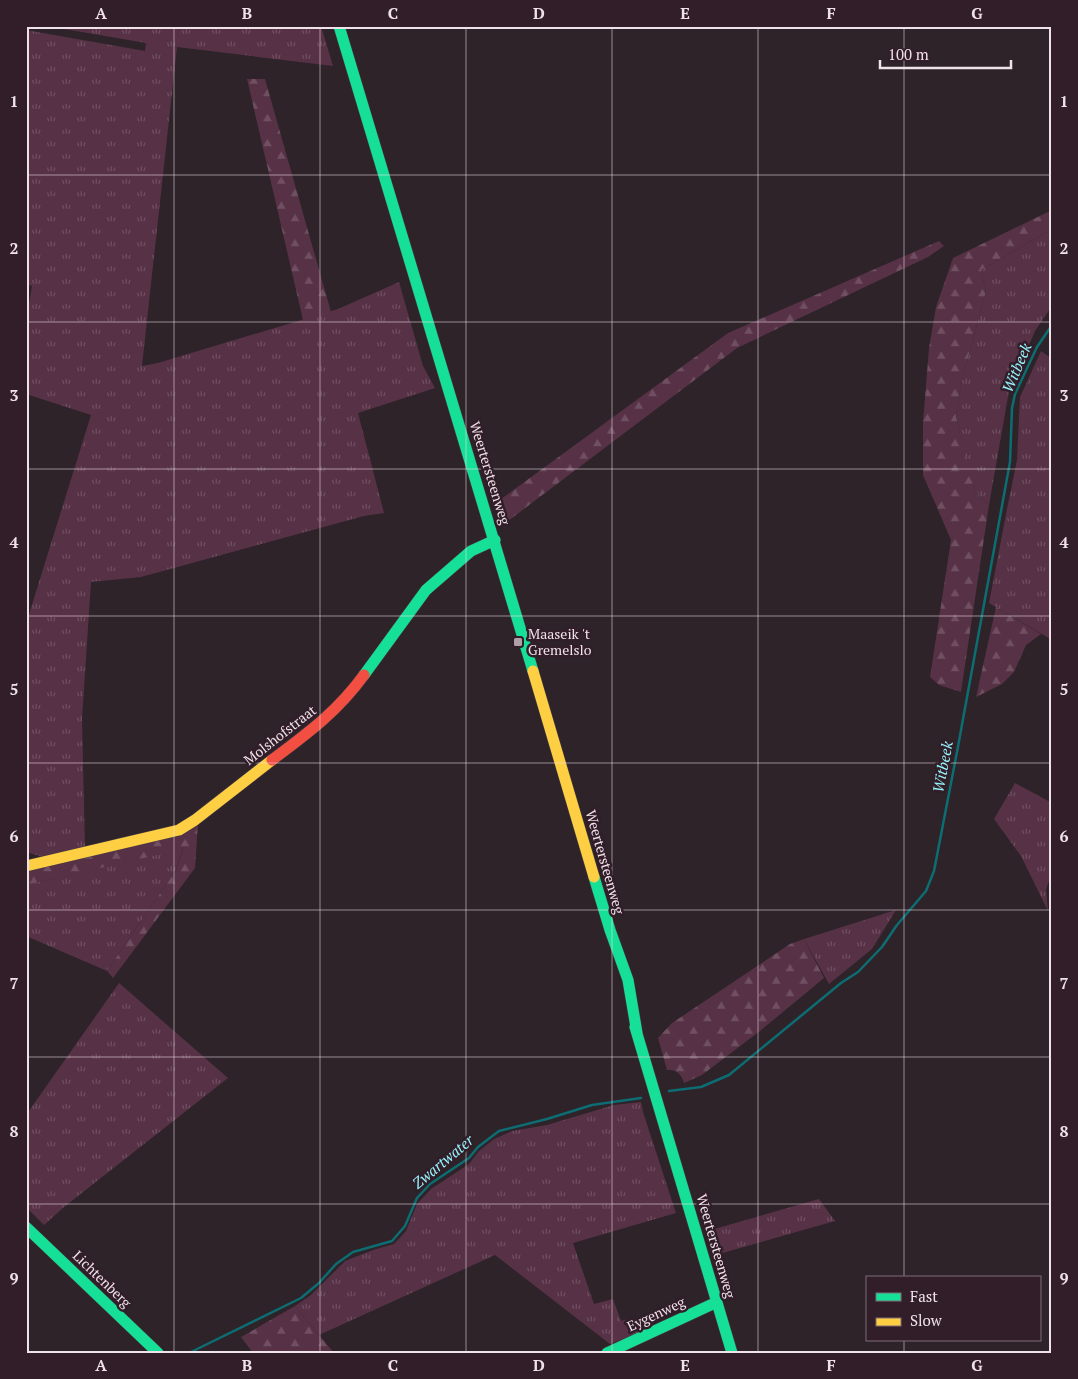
<svg xmlns="http://www.w3.org/2000/svg" width="1078" height="1379" font-family="'PT Serif',serif">
<style>
.grass{fill:url(#grass-tufts)}
.forest{fill:url(#forest-firs)}
.lines{fill:none;stroke-linecap:round;stroke-linejoin:round}
.stream{stroke:#0c6d73;stroke-width:2.5}
.fast-casing{stroke:#494044;stroke-width:12}
.slow-casing{stroke:#494044;stroke-width:12}
.jam-casing{stroke:#494044;stroke-width:12}
.fast{stroke:#16e098;stroke-width:11}
.slow{stroke:#ffcf43;stroke-width:11}
.jam{stroke:#f24e42;stroke-width:11}
.grid{fill:none;stroke:#f0e2e9;stroke-width:1;stroke-opacity:0.55}
.poi-dot{fill:#ac9fa5;stroke:#321e29;stroke-width:2}
.labels{text-anchor:middle;stroke-width:5;stroke-linejoin:round;paint-order:stroke}
.street-label{font-size:14px;fill:#f0e2e9;stroke:#321e29}
.poi-label{font-size:14px;fill:#f0e2e9;stroke:#321e29;text-anchor:start}
.water-label{font-size:15px;font-style:italic;fill:#94f5fc;stroke:#321e29}
.neatline{fill:none;stroke:#f0e2e9;stroke-width:2}
.grid-label{font-size:16px;text-anchor:middle;font-weight:bold;fill:#f0e2e9}
</style>
<defs>
<pattern id="grass-tufts" width="24" height="20" patternUnits="userSpaceOnUse" patternTransform="scale(1.25)"><rect width="24" height="20" fill="#573146"/><path d="M3 7l-1-3M5 7V3M7 7l1-3M15 17l-1-3M17 17v-4M19 17l1-3" fill="none" stroke="#6f4f61"/></pattern>
<pattern id="forest-firs" width="22" height="20" patternUnits="userSpaceOnUse" patternTransform="scale(1.25)"><rect width="22" height="20" fill="#573146"/><path d="M5 1l3.5 6h-7zM16 11l3.5 6h-7z" fill="#6f4f61"/></pattern>
</defs>
<rect width="100%" height="100%" fill="#2d2328"/>
<!-- grass -->
<path class="grass" d="M 47,26 L 321,26 L 333,66 L 177,47 L 142,366 L 158,363 L 338,309 L 399,282 L 423,366 L 435,388 L 358,413 L 384,513 L 364,516 L 141,577 L 91,582 L 82,719 L 85,848 L 43,857 L 26,852 L 26,624 L 91,415 L 26,394 L 26,320 L 32,286 L 26,284 L 26,223 L 28,216 L 26,215 L 26,30 L 145,51 L 146,43 Z
M 1052,229 L 1052,306 L 1035,331 L 1009,391 L 989,505 L 975,491 L 966,464 L 956,415 L 962,380 L 986,291 L 981,270 Z
M 1041,351 L 1052,359 L 1052,640 L 989,603 L 1007,509 L 1017,460 L 1020,397 Z
M 1015,783 L 1052,803 L 1052,873 L 1046,889 L 1048,911 L 1021,856 L 994,819 Z
M 183,848 L 176,870 L 107,971 L 26,936 L 26,885 Z
M 896,910 L 872,949 L 829,984 L 804,939 Z
M 119,983 L 228,1078 L 64,1207 L 44,1225 L 26,1207 L 26,1115 Z
M 641,1102 L 643,1112 L 676,1213 L 573,1243 L 594,1304 L 613,1299 L 621,1321 L 634,1318 L 639,1333 L 610,1344 L 495,1255 L 319,1335 L 295,1306 L 311,1295 L 345,1261 L 373,1250 L 394,1244 L 406,1231 L 417,1204 L 431,1189 L 469,1164 L 479,1151 L 494,1139 L 512,1131 L 547,1125 L 614,1105 Z
M 819,1199 L 835,1221 L 719,1254 L 711,1230 Z"/>
<!-- forest -->
<path class="forest" d="M 247,79 L 265,79 L 331,312 L 303,320 Z
M 1052,210 L 1052,229 L 981,270 L 986,291 L 962,380 L 956,416 L 967,465 L 975,491 L 989,505 L 961,692 L 939,685 L 930,677 L 951,540 L 923,475 L 923,422 L 929,348 L 936,307 L 953,258 Z
M 939,241 L 944,246 L 928,257 L 737,348 L 504,524 L 497,502 L 728,333 Z
M 996,607 L 1041,634 L 1026,645 L 1014,672 L 1002,684 L 976,697 Z
M 198,823 L 195,868 L 113,978 L 107,971 L 176,870 L 183,849 L 26,885 L 26,870 Z
M 804,939 L 824,978 L 760,1031 L 702,1075 L 684,1083 C 682,1075 677,1069 667,1070 L 658,1038 L 672,1023 L 790,944 Z
M 295,1306 L 334,1353 L 253,1353 L 241,1337 Z"/>
<g class="lines">
<!-- stream -->
<path class="stream" d="M 669,1091 L 701,1087 L 729,1075 L 841,983 L 858,972 L 882,947 L 897,925 L 926,891 L 934,871 L 957,752 L 1010,462 L 1012,408 L 1015,394 L 1037,347 L 1052,325
M 189,1353 L 301,1298 L 319,1283 L 336,1264 L 353,1252 L 392,1241 L 405,1226 L 417,1198 L 430,1184 L 469,1158 L 478,1147 L 499,1131 L 547,1119 L 592,1105 L 641,1098"/>
<defs>
<path id="fast" d="M 339,26 C 403,241 469,456 533,671
M 364,675 L 426,590 L 471,551 L 495,540
M 594,877 L 610,930 L 628,980 L 637,1033
M 635,1027 L 732,1353
M 26,1227 L 158,1353
M 607,1353 L 717,1302"/>
<path id="slow" d="M 533,671 L 594,877
M 26,866 L 179,830 L 195,820 L 272,760"/>
<path id="jam" d="M 272,760 C 308,733 337,712 364,675"/>
</defs>
<!-- fast casing -->
<use href="#fast" class="fast-casing"/>
<!-- slow casing -->
<use href="#slow" class="slow-casing"/>
<!-- jam casing -->
<use href="#jam" class="jam-casing"/>
<!-- fast -->
<use href="#fast" class="fast"/>
<!-- slow -->
<use href="#slow" class="slow"/>
<!-- jam -->
<use href="#jam" class="jam"/>
</g>
<!-- grid -->
<path class="grid" d="M 174,26 L 174,1353M 320,26 L 320,1353M 466,26 L 466,1353M 612,26 L 612,1353M 758,26 L 758,1353M 904,26 L 904,1278M 26,175 L 1052,175M 26,322 L 1052,322M 26,469 L 1052,469M 26,616 L 1052,616M 26,763 L 1052,763M 26,910 L 1052,910M 26,1057 L 1052,1057M 26,1204 L 1052,1204M 904,1340 L 904,1353"/>
<!-- markers -->
<rect class="poi-dot" x="513" y="637" width="10" height="10" rx="2.5"/>
<g class="labels">
<!-- street labels -->
<g class="street-label">
<text transform="translate(490 473) rotate(73)" y="5">Weertersteenweg</text>
<text transform="translate(280 735) rotate(-38)" y="5">Molshofstraat</text>
<text transform="translate(605 862) rotate(74)" y="5">Weertersteenweg</text>
<text transform="translate(716 1246) rotate(74)" y="5">Weertersteenweg</text>
<text transform="translate(102 1279) rotate(44)" y="5">Lichtenberg</text>
<text transform="translate(656 1314) rotate(-25)" y="5">Eygenweg</text>
</g>
<!-- poi labels -->
<g class="poi-label">
<text x="528" y="639">Maaseik 't<tspan x="528" dy="16">Gremelslo</tspan></text>
</g>
<!-- water labels -->
<g class="water-label">
<text transform="translate(1017 368) rotate(-67)" y="5">Witbeek</text>
<text transform="translate(943 767) rotate(-79)" y="5">Witbeek</text>
<text transform="translate(443 1162) rotate(-40)" y="5">Zwartwater</text>
</g>
</g>
<!-- border -->
<rect width="1078" height="1379" fill="none" stroke="#321e29" stroke-width="55"/>
<!-- legend -->
<rect x="866" y="1276" width="175" height="65" fill="#321e29" stroke="#7e6c76"/>
<rect x="876" y="1293" width="25" height="8" fill="#16e098" stroke="#7e6c76"/>
<text x="910" y="1302" font-size="15" fill="#f0e2e9">Fast</text>
<rect x="876" y="1318" width="25" height="8" fill="#ffcf43" stroke="#7e6c76"/>
<text x="910" y="1326" font-size="15" fill="#f0e2e9">Slow</text>
<!-- scale -->
<path d="M880 60v8h131v-8" fill="none" stroke="#f0e2e9" stroke-width="2.5"/>
<text x="888" y="60" font-size="15" fill="#f0e2e9" stroke="#321e29" stroke-width="4" paint-order="stroke">100 m</text>
<rect x="28" y="28" width="1022" height="1324" class="neatline"/>
<g class="grid-label">
<text x="101" y="19">A</text>
<text x="247" y="19">B</text>
<text x="393" y="19">C</text>
<text x="539" y="19">D</text>
<text x="685" y="19">E</text>
<text x="831" y="19">F</text>
<text x="977" y="19">G</text>
<text x="14" y="107">1</text>
<text x="1064" y="107">1</text>
<text x="14" y="254">2</text>
<text x="1064" y="254">2</text>
<text x="14" y="401">3</text>
<text x="1064" y="401">3</text>
<text x="14" y="548">4</text>
<text x="1064" y="548">4</text>
<text x="14" y="695">5</text>
<text x="1064" y="695">5</text>
<text x="14" y="842">6</text>
<text x="1064" y="842">6</text>
<text x="14" y="989">7</text>
<text x="1064" y="989">7</text>
<text x="14" y="1137">8</text>
<text x="1064" y="1137">8</text>
<text x="14" y="1284">9</text>
<text x="1064" y="1284">9</text>
<text x="101" y="1371">A</text>
<text x="247" y="1371">B</text>
<text x="393" y="1371">C</text>
<text x="539" y="1371">D</text>
<text x="685" y="1371">E</text>
<text x="831" y="1371">F</text>
<text x="977" y="1371">G</text>
</g>
</svg>
